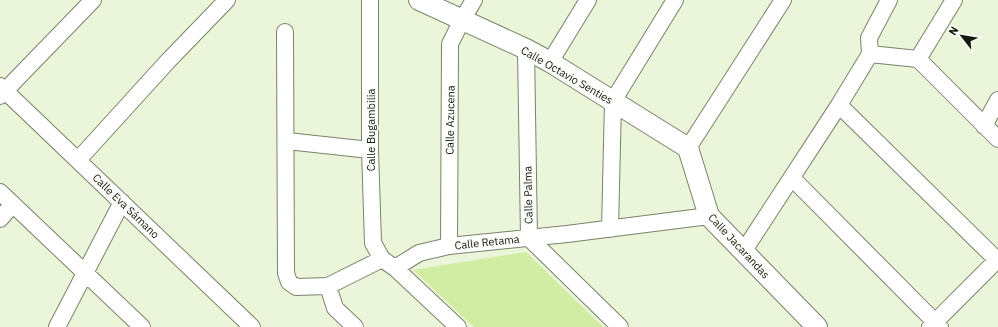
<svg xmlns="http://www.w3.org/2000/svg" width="998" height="327" font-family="'IBM Plex Sans',sans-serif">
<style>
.green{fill:#d1eda3}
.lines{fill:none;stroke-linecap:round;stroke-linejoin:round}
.minor-casing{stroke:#79836a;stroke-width:18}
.tertiary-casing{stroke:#79836a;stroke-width:22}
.minor{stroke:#fff;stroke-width:16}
.tertiary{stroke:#fff;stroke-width:20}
.labels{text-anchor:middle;stroke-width:3.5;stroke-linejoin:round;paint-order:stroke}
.street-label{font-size:11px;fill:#15180f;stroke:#fcfef8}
</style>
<rect width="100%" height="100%" fill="#eaf5d9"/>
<!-- green -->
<path class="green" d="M 526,252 L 603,327 L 474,327 L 413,270 Z"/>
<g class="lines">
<defs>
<path id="minor" d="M 370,0 L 370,150 L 373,243 L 382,259
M 285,32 L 286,273 L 289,282 L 296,287 L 328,286 L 382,259 L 395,268 L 419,253 L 449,246 L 567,234 L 709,216
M 526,49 L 529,238 L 620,327
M 870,54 L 918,59 L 998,139
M 870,54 L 869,38 L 889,0
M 918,59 L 954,0
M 550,62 L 588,0
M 0,86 L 252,327
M 0,96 L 93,0
M 839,105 L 998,261
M 984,126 L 998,100
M 287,141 L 370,150
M 688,148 L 783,0
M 78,160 L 168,61 L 227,0
M 792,178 L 940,327
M 0,192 L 142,327
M 0,219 L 13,204
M 610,229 L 613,101 L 675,0
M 449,246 L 450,44 L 462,20 L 474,0
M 743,252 L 839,105 L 870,54
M 395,268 L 458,327
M 328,286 L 335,308 L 355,327
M 57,327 L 122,202
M 930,327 L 998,259"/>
<path id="tertiary" d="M 419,0 L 526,49 L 550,62 L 688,148 L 709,216 L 817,327"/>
</defs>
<!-- minor casing -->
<use href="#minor" class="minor-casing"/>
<!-- tertiary casing -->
<use href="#tertiary" class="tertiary-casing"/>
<!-- minor -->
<use href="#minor" class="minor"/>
<!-- tertiary -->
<use href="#tertiary" class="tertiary"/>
</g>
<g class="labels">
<!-- street labels -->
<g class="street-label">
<text transform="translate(567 75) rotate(30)" y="4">Calle Octavio Senties</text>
<text transform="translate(450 120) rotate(-89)" y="4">Calle Azucena</text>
<text transform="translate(371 130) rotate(-90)" y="4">Calle Bugambilia</text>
<text transform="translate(528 195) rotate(-91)" y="4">Calle Palma</text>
<text transform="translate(126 206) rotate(44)" y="4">Calle Eva Sámano</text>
<text transform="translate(487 242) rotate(-6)" y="4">Calle Retama</text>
<text transform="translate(739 246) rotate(47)" y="4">Calle Jacarandas</text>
</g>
</g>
<!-- north arrow -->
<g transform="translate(962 36) rotate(301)" stroke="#fcfef8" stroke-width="3" paint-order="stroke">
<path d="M0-3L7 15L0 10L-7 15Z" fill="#15180f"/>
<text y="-6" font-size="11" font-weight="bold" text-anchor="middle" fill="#15180f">N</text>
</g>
</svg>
